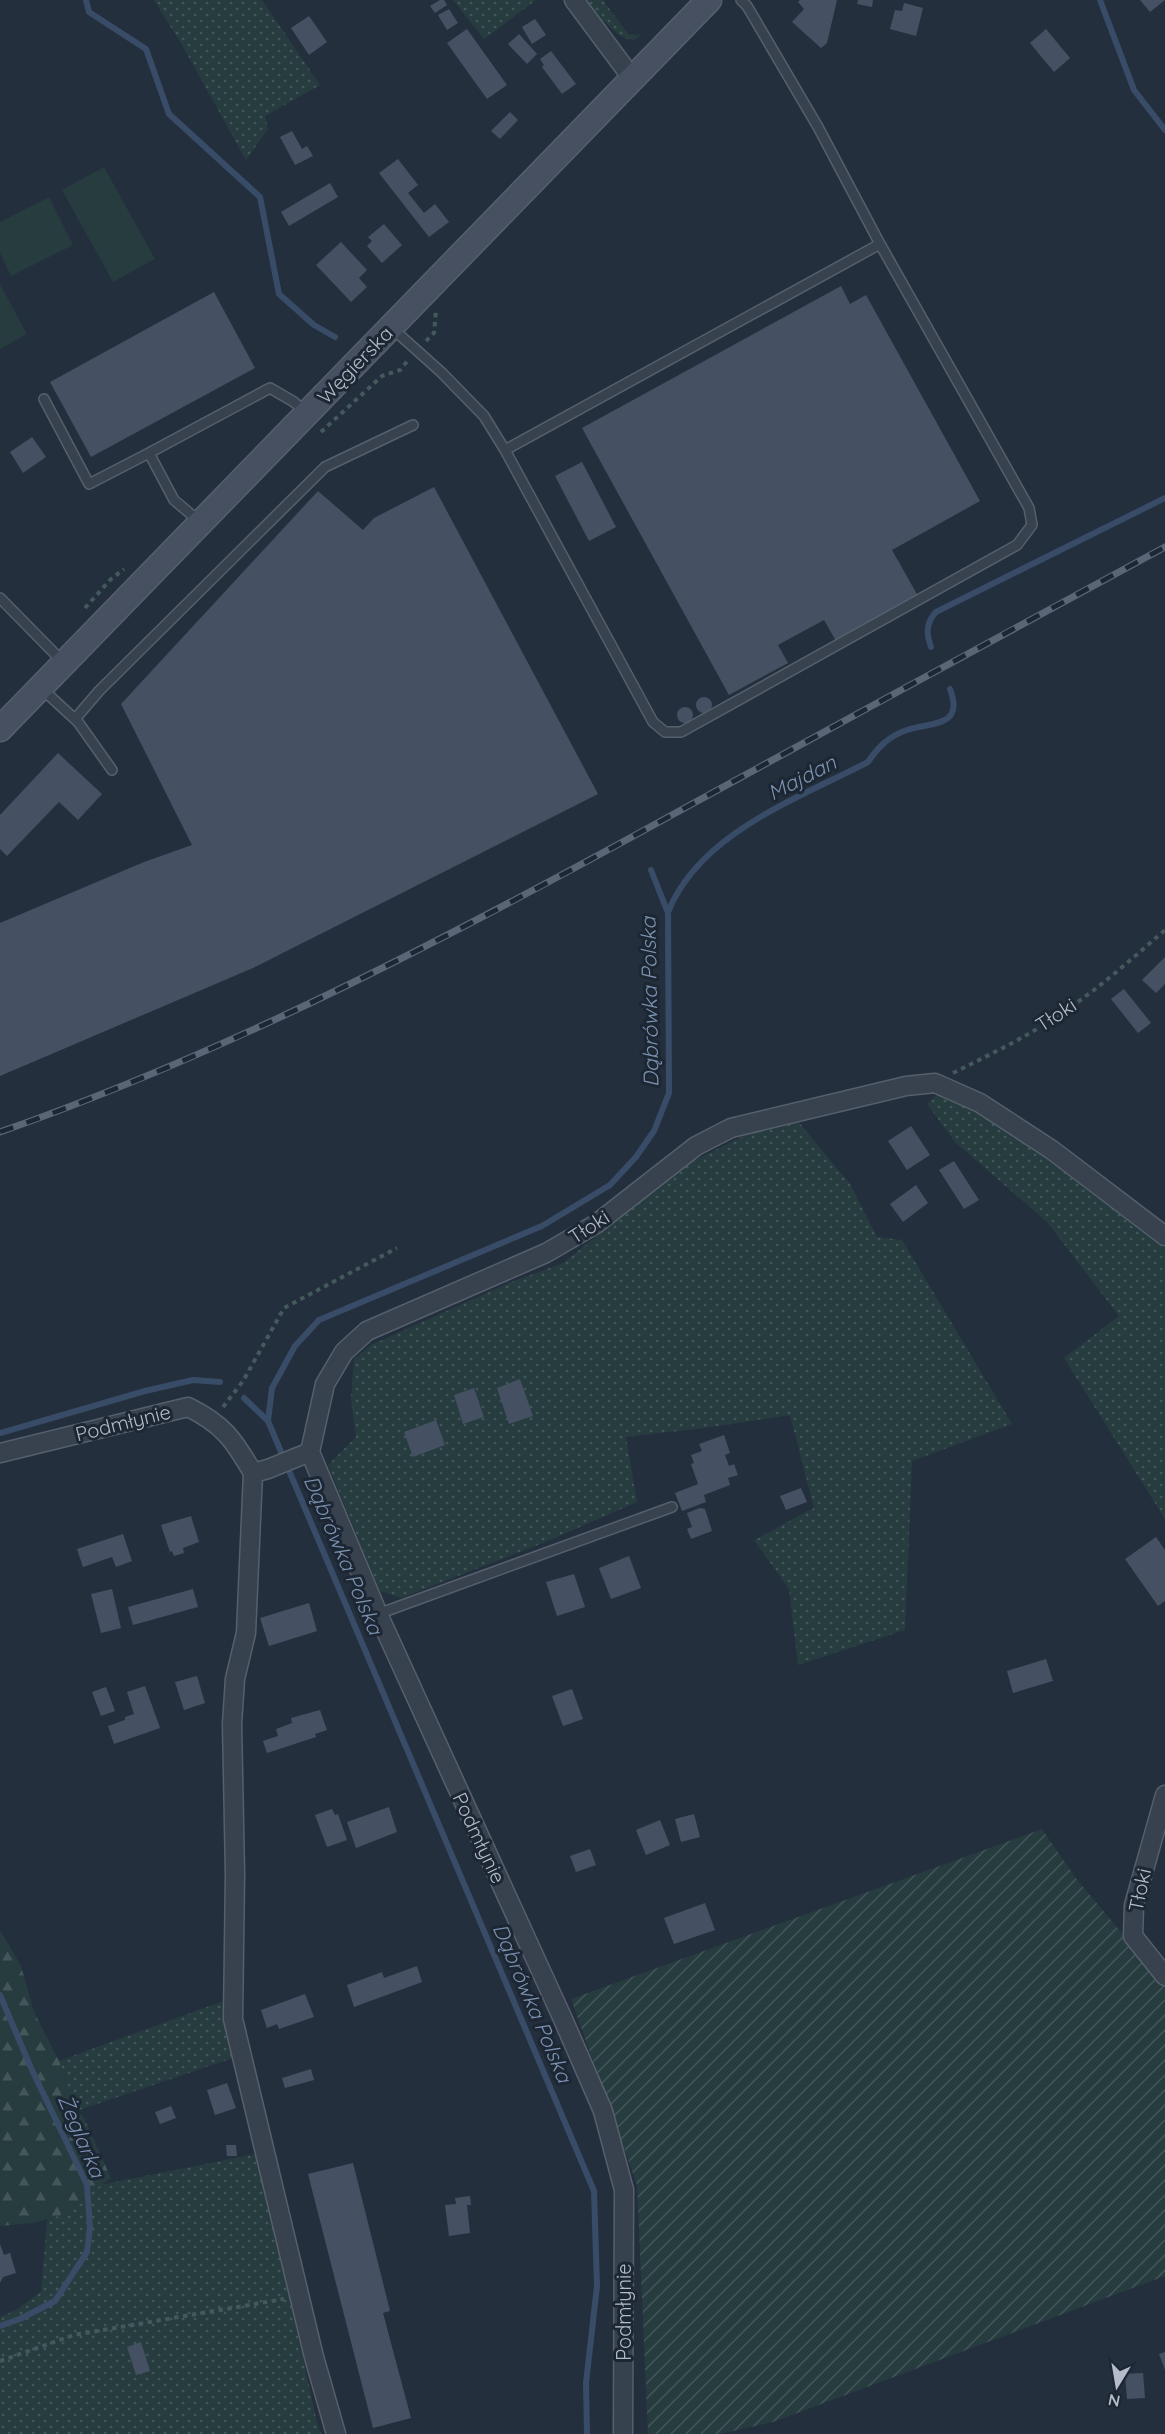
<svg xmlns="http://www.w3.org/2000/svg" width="1165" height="2434" font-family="Quicksand,sans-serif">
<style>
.grass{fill:url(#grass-dots)}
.forest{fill:url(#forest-firs)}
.garden{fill:url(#garden-furrows)}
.pitch{fill:#263c3f}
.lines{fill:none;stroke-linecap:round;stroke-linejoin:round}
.stream{stroke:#394c67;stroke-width:6}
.building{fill:#455162}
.service-casing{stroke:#565f6c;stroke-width:12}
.minor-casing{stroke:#565f6c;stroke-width:21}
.secondary-casing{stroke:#565f6c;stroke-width:27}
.path{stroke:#44595c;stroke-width:4;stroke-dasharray:4.5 4.5;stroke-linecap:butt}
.service{stroke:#38414e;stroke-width:9}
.minor{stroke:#38414e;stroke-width:18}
.secondary{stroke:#465061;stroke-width:24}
.rail-casing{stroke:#5a6575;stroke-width:7}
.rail{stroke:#1d2633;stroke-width:4.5;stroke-dasharray:14;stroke-linecap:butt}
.labels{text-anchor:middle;stroke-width:6;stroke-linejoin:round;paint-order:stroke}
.street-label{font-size:20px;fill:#b4bcc9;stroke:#1d2633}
.water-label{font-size:21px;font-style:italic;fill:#7c92b1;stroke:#1d2633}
</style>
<defs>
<pattern id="grass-dots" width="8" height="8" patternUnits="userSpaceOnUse" patternTransform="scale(1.5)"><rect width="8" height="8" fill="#263c3f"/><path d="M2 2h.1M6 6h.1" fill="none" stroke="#435659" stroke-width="1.8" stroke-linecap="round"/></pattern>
<pattern id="forest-firs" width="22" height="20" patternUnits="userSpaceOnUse" patternTransform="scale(1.5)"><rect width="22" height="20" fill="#263c3f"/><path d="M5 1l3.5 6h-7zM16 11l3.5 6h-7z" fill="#435659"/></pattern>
<pattern id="garden-furrows" width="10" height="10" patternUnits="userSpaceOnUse" patternTransform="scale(1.5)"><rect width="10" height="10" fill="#263c3f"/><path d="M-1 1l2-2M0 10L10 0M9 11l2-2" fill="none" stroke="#435659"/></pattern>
</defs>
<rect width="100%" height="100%" fill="#242f3e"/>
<!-- grass -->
<path class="grass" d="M 154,0 L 262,0 L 320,85 L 265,116 L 268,129 L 246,160 L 182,45 Z
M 453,0 L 536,0 L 484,39 Z
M 586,0 L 603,0 L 628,34 L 641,35 L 634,40 C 620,38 614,32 605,21 L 601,23 Z
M 938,1093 L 1022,1135 L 1165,1245 L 1165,1519 L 1064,1358 L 1119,1316 L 1047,1222 L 955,1142 L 927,1104 Z
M 796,1119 L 850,1184 L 877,1237 L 902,1240 L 1012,1424 L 912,1461 L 905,1630 L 798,1665 L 789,1589 L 754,1540 L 814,1508 L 790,1415 L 704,1428 L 626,1437 L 637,1502 L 548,1541 L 401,1598 L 380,1591 L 328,1465 L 356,1437 L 351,1400 L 354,1359 L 371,1345 L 509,1283 L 563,1263 L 689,1163 L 752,1132 Z
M 226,2000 L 233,2058 L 76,2111 L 59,2061 Z
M 261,2153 L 285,2277 L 317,2422 L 321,2434 L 0,2434 L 0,2317 L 16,2310 L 41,2292 L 47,2221 L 69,2191 Z"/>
<!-- forest -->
<path class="forest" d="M 0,1930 L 21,1966 L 34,2012 L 59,2061 L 76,2111 L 83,2116 L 111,2178 L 59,2216 L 33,2223 L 0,2226 Z"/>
<!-- garden -->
<path class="garden" d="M 1042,1829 L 1078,1881 L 1165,1984 L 1165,2276 L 773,2422 L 720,2434 L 648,2434 L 637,2185 L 571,1999 Z"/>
<!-- pitch -->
<path class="pitch" d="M 104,167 L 155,259 L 113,282 L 62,190 Z
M 49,197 L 73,245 L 11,276 L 0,253 L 0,222 Z
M 0,284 L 27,334 L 0,349 Z"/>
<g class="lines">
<!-- stream -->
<path class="stream" d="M 86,0 L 89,12 L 146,49 L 169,114 L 260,197 L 279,294 L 314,325 L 335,337
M 1100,0 L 1134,90 L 1165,130
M 931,647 C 926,633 926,623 936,612 L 1165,498
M 668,912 C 700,833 797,799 868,762 C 878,747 889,736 907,730 C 930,722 965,728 950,689
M 244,1398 L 268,1421
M 0,1433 L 145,1391 L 193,1380 L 220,1382
M 0,1995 L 31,2068 L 87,2185 L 90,2227 L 87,2252 L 55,2301 L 20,2319 L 0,2326
M 587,2434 L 586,2383 L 597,2286 L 594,2191 L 268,1421 L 272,1388 L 295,1346 L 319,1320 L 542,1226 L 610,1185 L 636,1157 L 654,1131 L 669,1093 L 668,913 L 651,870"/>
</g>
<!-- building -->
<path class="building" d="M 440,0 L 444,0 L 447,5 L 435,13 L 430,6 Z
M 800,0 L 837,0 L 827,43 L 821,48 L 792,22 L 804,9 L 798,2 Z
M 858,0 L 873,0 L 872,7 L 857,4 Z
M 1140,0 L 1165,0 L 1150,12 Z
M 904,3 L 923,8 L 916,36 L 890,29 L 895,10 L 902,11 Z
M 449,9 L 458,23 L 447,30 L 438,15 Z
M 309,16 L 327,42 L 309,55 L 291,28 Z
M 535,19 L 546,35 L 532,44 L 522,27 Z
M 467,29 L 507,85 L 487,99 L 447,43 Z
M 1046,29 L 1070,58 L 1054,72 L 1030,43 Z
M 519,34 L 537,54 L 527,64 L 508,44 Z
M 551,51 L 576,84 L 562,94 L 542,67 L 544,65 L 540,59 Z
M 510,112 L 518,120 L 500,139 L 491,131 Z
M 292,131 L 302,149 L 307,146 L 313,156 L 295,165 L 280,137 Z
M 398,159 L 418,185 L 408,193 L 424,213 L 435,204 L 449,222 L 429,237 L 379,173 Z
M 330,183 L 338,197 L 289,226 L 281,212 Z
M 384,224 L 402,245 L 382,263 L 367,246 L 372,241 L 368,237 Z
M 341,242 L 367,270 L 359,278 L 367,287 L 351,302 L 316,265 Z
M 841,286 L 850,304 L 866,295 L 980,501 L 892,550 L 918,596 L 836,641 L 824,620 L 778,645 L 788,663 L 729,695 L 582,428 Z
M 214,292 L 255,368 L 91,457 L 50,382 Z
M 32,437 L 46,457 L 23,473 L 10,452 Z
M 582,462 L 616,527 L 589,541 L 555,476 Z
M 434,487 L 598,794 L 253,968 L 0,1076 L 0,923 L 144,862 L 192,845 L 121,704 L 318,491 L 363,530 L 374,518 Z
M696 705a8 8 0 1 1 16 0a8 8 0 1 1-16 0Z
M677 715a8 8 0 1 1 16 0a8 8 0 1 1-16 0Z
M 58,753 L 102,794 L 78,820 L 59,802 L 7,856 L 0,849 L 0,815 Z
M 1165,957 L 1165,984 L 1156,993 L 1142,980 Z
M 1124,989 L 1151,1023 L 1138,1033 L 1111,999 Z
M 911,1126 L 930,1155 L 907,1170 L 888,1141 Z
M 954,1161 L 979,1200 L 964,1209 L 939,1170 Z
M 916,1185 L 928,1203 L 903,1222 L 890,1204 Z
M 520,1379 L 533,1416 L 509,1424 L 497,1388 Z
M 474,1388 L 484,1417 L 463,1424 L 454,1395 Z
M 436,1420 L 445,1445 L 413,1457 L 404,1432 Z
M 724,1435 L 730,1453 L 725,1455 L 729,1466 L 734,1464 L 738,1475 L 728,1478 L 730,1485 L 704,1495 L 706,1502 L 682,1511 L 675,1493 L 698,1484 L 691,1464 L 694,1463 L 691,1455 L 702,1451 L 699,1444 Z
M 801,1488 L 807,1502 L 786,1510 L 780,1496 Z
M 700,1508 L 705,1509 L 712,1531 L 691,1539 L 687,1529 L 692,1527 L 687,1513 Z
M 191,1516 L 199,1542 L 183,1548 L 184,1553 L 174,1556 L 172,1551 L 170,1552 L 161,1525 Z
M 123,1534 L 132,1561 L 116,1567 L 112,1557 L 83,1567 L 77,1549 Z
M 1156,1537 L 1165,1550 L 1165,1601 L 1158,1606 L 1125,1559 Z
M 629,1556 L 641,1588 L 611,1599 L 599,1568 Z
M 574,1574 L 585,1607 L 557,1616 L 546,1582 Z
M 112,1589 L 121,1628 L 101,1633 L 91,1594 Z
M 193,1589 L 198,1607 L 133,1625 L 128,1607 Z
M 309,1603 L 317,1631 L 269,1646 L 260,1618 Z
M 1046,1659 L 1053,1681 L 1013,1693 L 1007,1671 Z
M 197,1676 L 205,1703 L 184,1710 L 175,1682 Z
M 145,1686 L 160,1728 L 114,1744 L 108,1726 L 125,1720 L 125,1717 L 134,1714 L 127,1692 Z
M 106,1687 L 115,1711 L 101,1716 L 92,1692 Z
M 572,1689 L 583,1719 L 563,1726 L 552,1696 Z
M 320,1710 L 327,1730 L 315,1734 L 316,1737 L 267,1753 L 263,1741 L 278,1736 L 276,1729 L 292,1723 L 291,1718 Z
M 389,1807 L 397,1832 L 356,1848 L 347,1822 Z
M 332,1809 L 335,1815 L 338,1814 L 347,1840 L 327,1847 L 315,1815 Z
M 694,1814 L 700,1837 L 681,1842 L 675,1819 Z
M 660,1820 L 670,1845 L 646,1855 L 636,1830 Z
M 590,1849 L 596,1865 L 576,1872 L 570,1856 Z
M 705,1903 L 715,1930 L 674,1944 L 664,1918 Z
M 417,1966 L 422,1982 L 354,2007 L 347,1985 L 382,1972 L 384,1978 Z
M 305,1994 L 314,2017 L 279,2029 L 277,2024 L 267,2028 L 261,2010 Z
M 311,2069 L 314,2080 L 285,2088 L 282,2078 Z
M 227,2083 L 236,2108 L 215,2115 L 207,2090 Z
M 171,2106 L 176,2118 L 160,2124 L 155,2112 Z
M 226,2145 L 236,2145 L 237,2156 L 227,2156 Z
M 353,2163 L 390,2311 L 383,2313 L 411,2418 L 373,2428 L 308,2174 Z
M 470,2196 L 471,2205 L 467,2205 L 470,2233 L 449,2236 L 445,2205 L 456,2204 L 455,2198 Z
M 0,2244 L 4,2255 L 10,2253 L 16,2273 L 3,2277 L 0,2283 Z
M 141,2342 L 150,2371 L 136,2375 L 127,2347 Z
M 1165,2352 L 1165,2370 L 1159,2354 Z
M 1143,2373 L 1145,2398 L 1127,2399 L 1125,2374 Z"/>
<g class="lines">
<defs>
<path id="service" d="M 393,329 L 441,372 L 484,416 L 505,450 L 653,722 L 665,732 L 681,732 L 1017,545 L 1032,525 L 1029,508 L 880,244 L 818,127 L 747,6 L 741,0
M 44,399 L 89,484 L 149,453
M 505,450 L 880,244
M 200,522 L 174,500 L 149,453 L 270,388 L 294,402 L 305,412
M 0,598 L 64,663
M 41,688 L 78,722 L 112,770
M 75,719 L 99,691 L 325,467 L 413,425
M 378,1614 L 672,1507"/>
<path id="minor" d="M 574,0 L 632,78
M 310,1452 L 378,1614 L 562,2017 L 603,2111 L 624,2190 L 623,2434
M 310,1452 L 325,1384 L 344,1352 L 367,1331 L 546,1253 L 596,1224 L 696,1146 L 731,1128 L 906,1086 L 935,1083 L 980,1103 L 1052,1150 L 1165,1236
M 0,1453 L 188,1407 C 223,1424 234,1440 253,1473 L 268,1469 L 310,1452
M 253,1473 L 246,1633 L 235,1679 L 232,1724 L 235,1874 L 233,2019 L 314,2357 L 336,2434
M 1165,1795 L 1134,1905 L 1133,1936 L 1165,1976"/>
<path id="secondary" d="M 0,729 L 709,0"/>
</defs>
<!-- service casing -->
<use href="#service" class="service-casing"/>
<!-- minor casing -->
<use href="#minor" class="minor-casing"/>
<!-- secondary casing -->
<use href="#secondary" class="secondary-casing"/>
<!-- path -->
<path class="path" d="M 426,341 L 434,333 L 436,310
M 321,432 L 382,376 L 400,370 L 409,359
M 85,608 L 110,580 L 124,569
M 953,1073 C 993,1053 1033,1034 1069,1008 C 1103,985 1134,957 1165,930
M 223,1407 L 243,1381 L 284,1308 L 397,1248
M 0,2361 L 74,2335 L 284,2299"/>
<!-- service -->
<use href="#service" class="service"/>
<!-- minor -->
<use href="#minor" class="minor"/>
<!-- secondary -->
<use href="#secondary" class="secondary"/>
<defs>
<path id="rail" d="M 0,1132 C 238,1049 461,931 681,810 C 842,722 1004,634 1165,547"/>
</defs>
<!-- rail casing -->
<use href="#rail" class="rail-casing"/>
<!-- rail -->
<use href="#rail" class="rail"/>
</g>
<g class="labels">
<!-- street labels -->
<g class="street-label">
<text transform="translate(355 365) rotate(-46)" y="7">Węgierska</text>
<text transform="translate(1056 1015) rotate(-33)" y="7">Tłoki</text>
<text transform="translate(589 1227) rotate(-33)" y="7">Tłoki</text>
<text transform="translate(123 1423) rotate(-14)" y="7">Podmłynie</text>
<text transform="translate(479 1838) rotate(65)" y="7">Podmłynie</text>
<text transform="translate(1140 1890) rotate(-78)" y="7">Tłoki</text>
<text transform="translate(624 2312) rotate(-90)" y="7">Podmłynie</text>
</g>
<!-- water labels -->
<g class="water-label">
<text transform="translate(802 778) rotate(-27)" y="7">Majdan</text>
<text transform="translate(650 1002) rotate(-91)" y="7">Dąbrówka Polska</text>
<text transform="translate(343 1555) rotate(67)" y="7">Dąbrówka Polska</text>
<text transform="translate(532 2003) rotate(67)" y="7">Dąbrówka Polska</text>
<text transform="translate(81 2136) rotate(67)" y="7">Żeglarka</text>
</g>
</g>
<!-- north arrow -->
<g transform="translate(1117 2386) rotate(191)" stroke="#1d2633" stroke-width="4.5" paint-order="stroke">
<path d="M0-4.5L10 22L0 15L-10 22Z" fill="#b4bcc9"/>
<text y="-9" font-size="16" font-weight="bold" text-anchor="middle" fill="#b4bcc9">N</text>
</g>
</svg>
